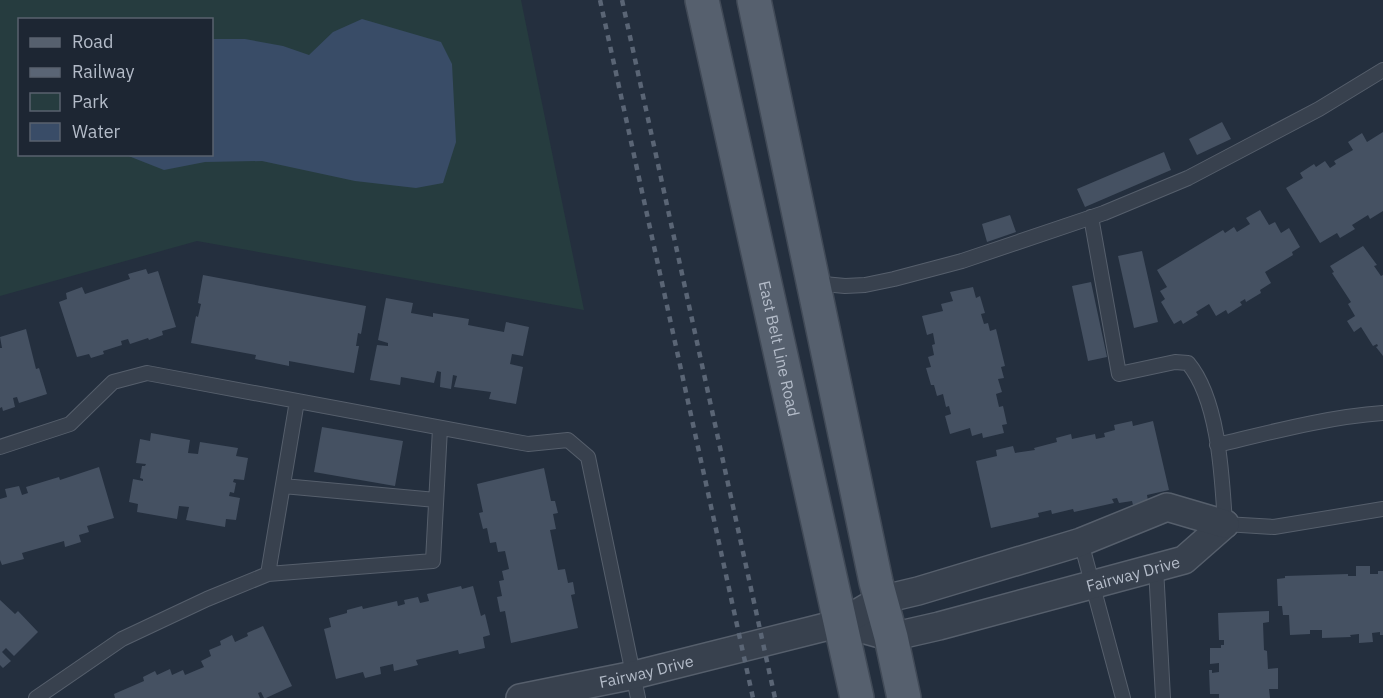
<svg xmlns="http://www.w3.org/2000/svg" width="1383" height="698" font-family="'IBM Plex Sans',sans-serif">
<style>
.green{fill:#263c3f;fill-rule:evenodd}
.water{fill:#394c67}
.building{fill:#455162}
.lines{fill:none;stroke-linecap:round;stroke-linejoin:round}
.service-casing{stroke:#565f6c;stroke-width:16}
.minor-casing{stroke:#565f6c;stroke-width:30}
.primary-casing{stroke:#414a57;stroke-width:36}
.service{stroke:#38414e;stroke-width:14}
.minor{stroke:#38414e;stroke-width:27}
.primary{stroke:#56606e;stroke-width:33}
.rail{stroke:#5a6575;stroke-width:4.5;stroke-dasharray:6 6;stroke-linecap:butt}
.labels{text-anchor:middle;stroke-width:5;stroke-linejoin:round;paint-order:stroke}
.street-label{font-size:16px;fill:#b4bcc9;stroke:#1d2633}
</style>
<rect width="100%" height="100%" fill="#242f3e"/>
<!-- green -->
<path class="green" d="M 0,0 L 521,0 L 584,310 L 197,241 L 0,296 ZM 20,20 L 212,20 L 212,154 L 20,154 Z"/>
<!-- water -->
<path class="water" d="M 362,19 L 441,42 L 452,64 L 456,142 L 443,183 L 416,188 L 355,181 L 262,161 L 205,162 L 164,170 L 126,155 L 212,154 L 212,39 L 245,39 L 283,46 L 309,55 L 333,32 Z"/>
<!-- building -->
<path class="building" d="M 1222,122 L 1231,139 L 1197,155 L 1189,139 Z
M 1383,132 L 1383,211 L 1370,219 L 1368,215 L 1352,225 L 1355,229 L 1340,238 L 1337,233 L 1320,243 L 1286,188 L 1303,178 L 1300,173 L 1314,164 L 1316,167 L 1325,161 L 1330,168 L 1336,164 L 1334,161 L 1353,150 L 1348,142 L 1362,133 L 1367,142 Z
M 1164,152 L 1171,170 L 1085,207 L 1077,189 Z
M 1260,210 L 1269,225 L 1275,222 L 1281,233 L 1289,228 L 1300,247 L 1292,252 L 1293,255 L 1265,272 L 1271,283 L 1260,290 L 1261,293 L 1246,302 L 1245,299 L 1240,302 L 1242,305 L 1228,314 L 1226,310 L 1216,316 L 1209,304 L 1196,312 L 1198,315 L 1183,324 L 1181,320 L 1174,324 L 1161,302 L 1165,299 L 1160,291 L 1167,287 L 1157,270 L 1223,230 L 1225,233 L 1234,227 L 1237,232 L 1250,224 L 1246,218 Z
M 1010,215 L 1016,232 L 987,242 L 982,224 Z
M 1363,246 L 1377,265 L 1374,266 L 1381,276 L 1383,275 L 1383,356 L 1376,347 L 1378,346 L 1377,344 L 1373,346 L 1361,327 L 1354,332 L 1347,321 L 1355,316 L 1348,304 L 1351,302 L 1332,273 L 1334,272 L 1330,266 Z
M 1142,251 L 1158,322 L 1134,328 L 1118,256 Z
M 146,269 L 148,274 L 158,271 L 176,327 L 162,331 L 163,335 L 149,340 L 148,338 L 130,344 L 128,339 L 121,341 L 122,345 L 103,351 L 104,354 L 91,358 L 89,354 L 77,357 L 59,302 L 67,299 L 66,293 L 82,287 L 85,294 L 130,279 L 128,274 Z
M 203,275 L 366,306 L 361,334 L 358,333 L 356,346 L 359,346 L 354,373 L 289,361 L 289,366 L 255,359 L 256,355 L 191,343 L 196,316 L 198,317 L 201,304 L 198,303 Z
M 1091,282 L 1107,357 L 1088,361 L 1072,286 Z
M 973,287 L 976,298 L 980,296 L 985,313 L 981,314 L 984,324 L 988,323 L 990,331 L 996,329 L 1005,366 L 1001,367 L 1004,378 L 998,379 L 1002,392 L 996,394 L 999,407 L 1003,406 L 1007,424 L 1002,425 L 1004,433 L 983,438 L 982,433 L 972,436 L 970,428 L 950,434 L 945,416 L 951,414 L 949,406 L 946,407 L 943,394 L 937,396 L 934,385 L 931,385 L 926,368 L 931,367 L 928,357 L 934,355 L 932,345 L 935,344 L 933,333 L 927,335 L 922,316 L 943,311 L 941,304 L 953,301 L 950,292 Z
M 386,298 L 413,303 L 411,313 L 433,317 L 433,313 L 469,319 L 468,325 L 504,332 L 506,322 L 529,327 L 523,356 L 512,354 L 510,364 L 523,367 L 516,404 L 489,399 L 491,392 L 454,387 L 457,376 L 453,375 L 451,389 L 440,387 L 441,372 L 437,371 L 434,383 L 401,377 L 400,385 L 370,380 L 377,345 L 388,346 L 388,343 L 378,340 Z
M 26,329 L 36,369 L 39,368 L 47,394 L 19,403 L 17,397 L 13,398 L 15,407 L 3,411 L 2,407 L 0,408 L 0,348 L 2,348 L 0,337 Z
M 1132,421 L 1133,426 L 1153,421 L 1169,490 L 1147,495 L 1148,501 L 1133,505 L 1132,501 L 1119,503 L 1117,498 L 1112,499 L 1114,503 L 1074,512 L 1073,509 L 1052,514 L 1051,510 L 1038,513 L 1039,517 L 991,528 L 976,461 L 997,456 L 996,450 L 1013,446 L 1015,453 L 1035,450 L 1034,448 L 1057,442 L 1056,438 L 1071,434 L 1072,439 L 1095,434 L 1096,439 L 1105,437 L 1104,433 L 1115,430 L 1114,425 Z
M 322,427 L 403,441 L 395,486 L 314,472 Z
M 151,433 L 190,440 L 188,453 L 198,454 L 200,442 L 238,448 L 236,456 L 248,458 L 244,480 L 234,479 L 233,482 L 236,483 L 234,493 L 230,492 L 229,496 L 240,498 L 236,520 L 226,519 L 225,527 L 186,520 L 189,507 L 179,506 L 177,519 L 137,512 L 138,504 L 129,502 L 133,479 L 143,481 L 143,479 L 140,478 L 142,466 L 145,466 L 146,464 L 136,463 L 140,439 L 150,441 Z
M 99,467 L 114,518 L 87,526 L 89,532 L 79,535 L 81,542 L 65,547 L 64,541 L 22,553 L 24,559 L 2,565 L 0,560 L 0,499 L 7,497 L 5,489 L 19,486 L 22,495 L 28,493 L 26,487 L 59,477 L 60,480 Z
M 544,468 L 551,501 L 555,501 L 558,513 L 553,514 L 556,529 L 550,530 L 558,570 L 565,569 L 568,583 L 573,582 L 575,594 L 571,595 L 578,628 L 511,643 L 505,611 L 500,612 L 497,597 L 502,596 L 499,581 L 504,580 L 502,571 L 509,569 L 505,551 L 498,552 L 496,542 L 490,543 L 487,528 L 483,529 L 479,513 L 483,512 L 477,484 Z
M 1356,566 L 1370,566 L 1370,574 L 1378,574 L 1378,571 L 1383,571 L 1383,635 L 1380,635 L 1380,632 L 1372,633 L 1373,642 L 1359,643 L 1359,634 L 1350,635 L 1351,637 L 1322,638 L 1322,630 L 1310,630 L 1310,634 L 1290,635 L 1289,615 L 1283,615 L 1282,606 L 1278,606 L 1277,579 L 1285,578 L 1285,576 L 1348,574 L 1348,576 L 1356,576 Z
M 461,586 L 462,589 L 473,586 L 481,616 L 485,614 L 490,635 L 483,637 L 485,648 L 459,654 L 458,650 L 416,660 L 418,665 L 394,671 L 393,664 L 380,667 L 381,674 L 365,678 L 363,672 L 336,679 L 324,629 L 331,627 L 329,618 L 347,613 L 347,610 L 362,606 L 363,609 L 397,601 L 398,606 L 405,604 L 404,600 L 418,597 L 420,603 L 429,601 L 427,594 Z
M 0,600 L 15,614 L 18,611 L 38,632 L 14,656 L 6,648 L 2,652 L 11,661 L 3,668 L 0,665 Z
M 1269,611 L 1269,622 L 1263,623 L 1264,650 L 1267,651 L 1268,669 L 1278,668 L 1278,689 L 1269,689 L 1270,698 L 1219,698 L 1219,694 L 1210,694 L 1209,670 L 1212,670 L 1212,673 L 1219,672 L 1219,663 L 1210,664 L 1210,648 L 1221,648 L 1221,645 L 1224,645 L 1224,640 L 1219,640 L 1218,613 Z
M 263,626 L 292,686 L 266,698 L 264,698 L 261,692 L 258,693 L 260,698 L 115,698 L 114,694 L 144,681 L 143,677 L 155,671 L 157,675 L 170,669 L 172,675 L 183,670 L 185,675 L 204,667 L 201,661 L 211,656 L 209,650 L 221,645 L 220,641 L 232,635 L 235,642 L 248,636 L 247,633 Z"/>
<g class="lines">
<defs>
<path id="service" d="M 1091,217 L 1119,374 L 1175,362 L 1188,363 C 1219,400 1222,477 1225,524 L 1274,527 L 1383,509
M 813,283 L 845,286 L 865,285 L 894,279 L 962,261 L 1104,213 L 1188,178 L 1319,109 L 1383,70
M 297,401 L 268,574 L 433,561 L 440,428
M 1217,445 C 1272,432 1327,417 1383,413
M 0,447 L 70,424 L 113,382 L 147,373 L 528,444 L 568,440 L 588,457 L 638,698
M 283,486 L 436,500
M 1081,542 L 1123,698
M 1156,568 L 1163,698
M 36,698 L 122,639 L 207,599 L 268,574"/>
<g id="minor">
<path id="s1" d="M 841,623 L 891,637 L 939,626 L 1184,560 L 1225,524"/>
<path id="s2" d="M 520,698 L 634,675 L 841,623 L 880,600 L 918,591 L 1081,542 L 1167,507 L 1225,524"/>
</g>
<g id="primary">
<path id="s3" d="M 702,0 L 857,698"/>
<path d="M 754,0 L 876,582 L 891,637 L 904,698"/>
</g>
</defs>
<!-- service casing -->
<use href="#service" class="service-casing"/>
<!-- minor casing -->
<use href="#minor" class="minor-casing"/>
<!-- primary casing -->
<use href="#primary" class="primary-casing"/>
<!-- service -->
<use href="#service" class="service"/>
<!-- minor -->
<use href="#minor" class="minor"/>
<!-- primary -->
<use href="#primary" class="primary"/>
<!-- rail -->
<path class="rail" d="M 600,0 L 753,698
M 622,0 L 775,698"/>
</g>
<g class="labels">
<!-- street labels -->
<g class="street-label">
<text dy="6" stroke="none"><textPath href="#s3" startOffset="357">East Belt Line Road</textPath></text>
<text dy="6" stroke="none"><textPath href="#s1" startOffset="302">Fairway Drive</textPath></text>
<text dy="6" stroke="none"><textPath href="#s2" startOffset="129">Fairway Drive</textPath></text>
</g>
</g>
<!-- legend -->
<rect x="18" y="18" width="195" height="138" fill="#1d2633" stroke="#59626f" stroke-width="1.5"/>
<rect x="30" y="38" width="30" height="9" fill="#56606e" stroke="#59626f" stroke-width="1.5"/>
<text x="72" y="48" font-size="18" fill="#b4bcc9">Road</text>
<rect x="30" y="68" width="30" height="9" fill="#5a6575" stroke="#59626f" stroke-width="1.5"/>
<text x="72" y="78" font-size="18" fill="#b4bcc9">Railway</text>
<rect x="30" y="93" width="30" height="18" fill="#263c3f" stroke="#59626f" stroke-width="1.5"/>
<text x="72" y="108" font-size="18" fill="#b4bcc9">Park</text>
<rect x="30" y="123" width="30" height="18" fill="#394c67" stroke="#59626f" stroke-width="1.5"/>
<text x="72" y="138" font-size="18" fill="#b4bcc9">Water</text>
</svg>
